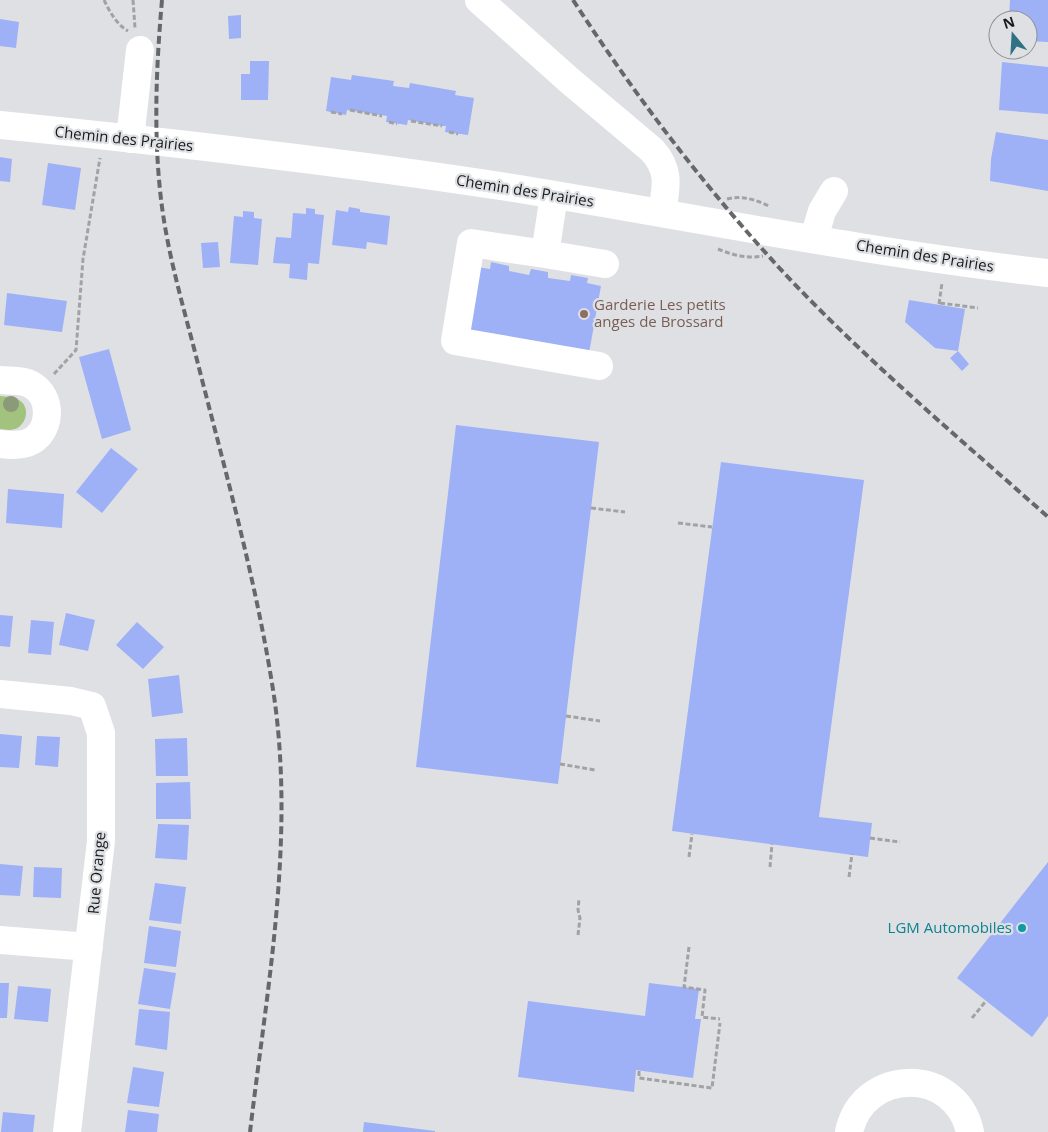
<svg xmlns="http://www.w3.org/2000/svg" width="1048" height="1132" font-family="'Open Sans',sans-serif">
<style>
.green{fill:#a2c37d}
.building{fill:#9eb0f6}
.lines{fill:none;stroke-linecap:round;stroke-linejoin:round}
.path{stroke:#a1a2a5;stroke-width:3;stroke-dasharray:5 2.5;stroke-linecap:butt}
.minor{stroke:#fff;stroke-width:28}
.rail{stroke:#666769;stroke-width:4;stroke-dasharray:8 4;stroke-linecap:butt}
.tree{fill:#8b9a79}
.education-dot{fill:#8d6e63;stroke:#dfe0e4;stroke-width:2}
.culture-dot{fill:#0f9aa8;stroke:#dfe0e4;stroke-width:2}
.labels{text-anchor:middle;stroke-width:4.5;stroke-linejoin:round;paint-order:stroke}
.street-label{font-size:15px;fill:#18191a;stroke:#dfe0e4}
.education-label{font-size:15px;fill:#785e54;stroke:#dfe0e4;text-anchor:start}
.culture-label{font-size:15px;fill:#0d838f;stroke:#dfe0e4;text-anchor:end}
</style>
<rect width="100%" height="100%" fill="#dfe0e4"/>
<!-- green -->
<path class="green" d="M 0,396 C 6,397 14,396 19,400 C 29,406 28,420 19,427 C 13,431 7,430 0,429 Z"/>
<!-- building -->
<path class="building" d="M 1010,0 L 1048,0 L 1048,42 L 1028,41 L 1028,20 L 1009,20 Z
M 241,15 L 241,38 L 229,39 L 228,16 Z
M 0,19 L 19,22 L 16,48 L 0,46 Z
M 250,61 L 269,61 L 268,100 L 241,100 L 241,74 L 250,74 Z
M 1002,62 L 1048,67 L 1048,114 L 999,110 Z
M 352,75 L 394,81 L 393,86 L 409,88 L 410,83 L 456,91 L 455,95 L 474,98 L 468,135 L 445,132 L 446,126 L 442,126 L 408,120 L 407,125 L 386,122 L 387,116 L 347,110 L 346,115 L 326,111 L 331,77 L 351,80 Z
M 996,132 L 1048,140 L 1048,191 L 990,181 L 991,159 Z
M 0,157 L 12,159 L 10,182 L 0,181 Z
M 48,163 L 81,168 L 75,210 L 42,205 Z
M 349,207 L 360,209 L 360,212 L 390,216 L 387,245 L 367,242 L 366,249 L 332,245 L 336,210 L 348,212 Z
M 306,208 L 315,209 L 315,214 L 324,215 L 319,264 L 308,263 L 307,280 L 289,278 L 290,264 L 273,263 L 276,237 L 291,238 L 293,213 L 306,214 Z
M 243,211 L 254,212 L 254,218 L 262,219 L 258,265 L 230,263 L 234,216 L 243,217 Z
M 218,242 L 220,267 L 203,268 L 201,243 Z
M 491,262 L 509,266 L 509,271 L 529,275 L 531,269 L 548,272 L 548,278 L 570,281 L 571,275 L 588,278 L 587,283 L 601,286 L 589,353 L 466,331 L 477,267 L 490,269 Z
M 7,293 L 67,301 L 62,332 L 4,325 Z
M 909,300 L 965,309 L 958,351 L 935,348 L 905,322 Z
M 109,349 L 131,430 L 102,439 L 79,357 Z
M 958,351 L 969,364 L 962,371 L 950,358 Z
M 456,425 L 599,442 L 558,784 L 416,767 Z
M 111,448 L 138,469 L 102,513 L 76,492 Z
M 721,462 L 864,480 L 819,817 L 872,823 L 868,857 L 672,831 Z
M 8,489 L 64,494 L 62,528 L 6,523 Z
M 66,613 L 95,620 L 88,651 L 59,645 Z
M 0,615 L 13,616 L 10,647 L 0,646 Z
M 31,620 L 54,622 L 51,655 L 28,653 Z
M 137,622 L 164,647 L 143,669 L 116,645 Z
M 179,675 L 183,713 L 152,717 L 148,679 Z
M 0,734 L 22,736 L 19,768 L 0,767 Z
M 37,736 L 60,737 L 58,767 L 35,765 Z
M 187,738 L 188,776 L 156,776 L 155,739 Z
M 190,782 L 191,819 L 156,819 L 156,783 Z
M 158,824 L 189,825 L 187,860 L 155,858 Z
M 1048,862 L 1048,1016 L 1032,1037 L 957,978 Z
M 0,864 L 23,866 L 20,896 L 0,895 Z
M 34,867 L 62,868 L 61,898 L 33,897 Z
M 155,883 L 186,887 L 181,924 L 149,920 Z
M 149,926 L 181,931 L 176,967 L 144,963 Z
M 144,968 L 176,973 L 170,1009 L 138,1004 Z
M 0,983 L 9,983 L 7,1018 L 0,1018 Z
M 649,983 L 699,989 L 695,1019 L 701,1019 L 693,1078 L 636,1070 L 634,1092 L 518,1077 L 528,1001 L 645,1016 Z
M 18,986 L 51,989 L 48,1022 L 14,1019 Z
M 139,1009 L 170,1012 L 167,1050 L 135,1045 Z
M 133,1067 L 164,1072 L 159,1107 L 127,1103 Z
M 128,1110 L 159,1114 L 157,1132 L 125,1132 Z
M 3,1112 L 35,1115 L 33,1132 L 1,1132 Z
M 364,1122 L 435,1131 L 435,1132 L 363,1132 Z"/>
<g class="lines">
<!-- path -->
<path class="path" d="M 104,0 C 110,12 116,24 128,31
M 133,0 L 135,28
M 350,110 L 382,116
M 331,112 L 342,114
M 411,121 L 442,126
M 389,122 L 397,124
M 449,132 L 458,134
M 727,199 C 742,195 756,200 769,206
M 718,249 C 732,255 748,259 763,256
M 940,303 L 978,308
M 939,304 L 942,283
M 54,374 L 76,350 L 83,259 L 100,158
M 591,508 L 625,512
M 678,523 L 712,527
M 566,716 L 600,721
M 560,764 L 595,770
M 870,838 L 900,842
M 689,857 L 692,834
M 770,867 L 772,844
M 849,877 L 852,854
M 578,935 L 580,918 L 578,910 L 579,899
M 689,947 L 684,987 L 705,990 L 702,1017 L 720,1019
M 972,1018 L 986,1001
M 639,1071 L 639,1078 L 712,1088 L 720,1023"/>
<!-- minor -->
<path class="minor" d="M 479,0 L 570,81 L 652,150 C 671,171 666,187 662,213
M 0,125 C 169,142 339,161 507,187 C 687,216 867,253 1048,273
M 130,139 L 140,50
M 554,195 L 545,254 L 605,264
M 814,238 L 822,211 L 834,191
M 545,254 L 471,243 L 455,341 L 599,366
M 0,380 C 10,381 22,380 30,384 C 54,396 52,434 27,443 C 18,446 9,445 0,444
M 0,694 L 71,701 L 92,706 L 101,733 L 101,841 L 67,1132
M 0,940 L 89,947
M 849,1132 C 863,1067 956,1066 970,1132"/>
<!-- rail -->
<path class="rail" d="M 162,0 C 156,68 153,139 162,207 C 169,260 185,312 198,364 C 226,474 257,584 274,696 C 295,841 267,988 250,1132
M 573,0 C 636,97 706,189 785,274 C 867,361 959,438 1048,517"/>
</g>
<!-- trees -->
<circle class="tree" cx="11" cy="404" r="8"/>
<!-- markers -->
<circle class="education-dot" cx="584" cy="314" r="5"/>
<circle class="culture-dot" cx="1022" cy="928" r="5"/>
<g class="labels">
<!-- street labels -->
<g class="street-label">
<text transform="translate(124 139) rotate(6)" y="5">Chemin des Prairies</text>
<text transform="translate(525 191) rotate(9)" y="5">Chemin des Prairies</text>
<text transform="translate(925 256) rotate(9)" y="5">Chemin des Prairies</text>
<text transform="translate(97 873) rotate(-85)" y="5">Rue Orange</text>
</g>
<!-- education labels -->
<g class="education-label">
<text x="594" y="310">Garderie Les petits<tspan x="594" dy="17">anges de Brossard</tspan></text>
</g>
<!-- culture labels -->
<g class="culture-label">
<text x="1012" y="933">LGM Automobiles</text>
</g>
</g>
<!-- north arrow -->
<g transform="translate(1013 35) rotate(342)"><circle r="24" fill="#dfe0e4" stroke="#8f9093"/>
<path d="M0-4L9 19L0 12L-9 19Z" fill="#2f7283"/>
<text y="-8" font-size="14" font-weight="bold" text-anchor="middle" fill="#18191a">N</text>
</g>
</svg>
